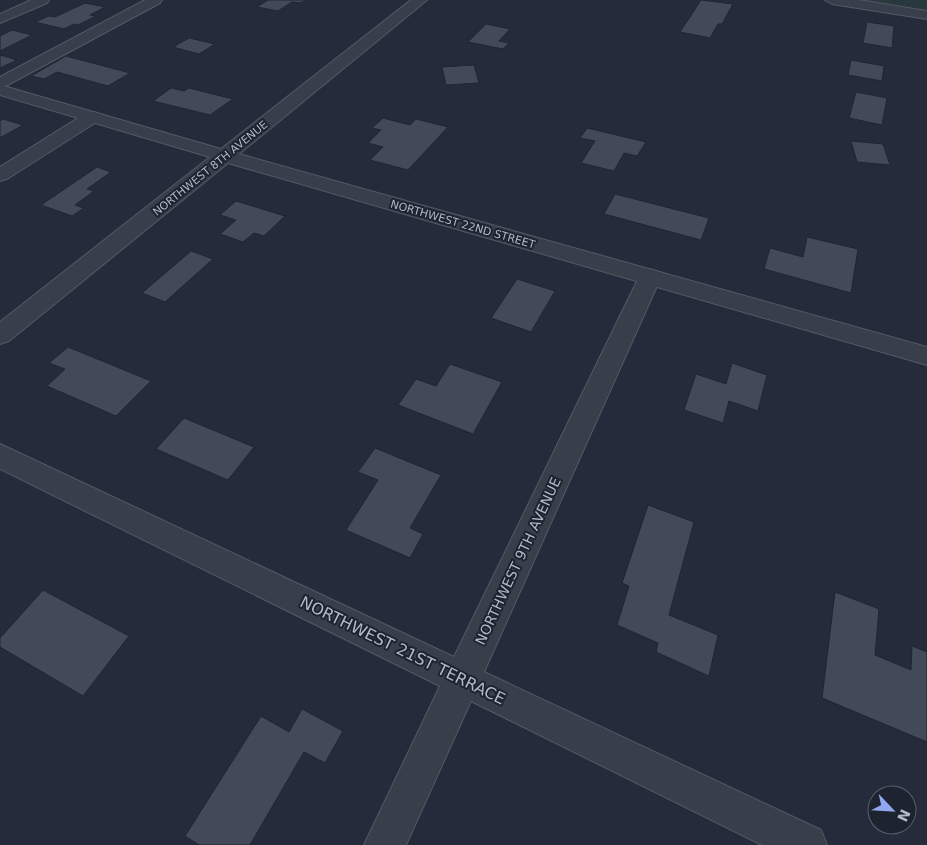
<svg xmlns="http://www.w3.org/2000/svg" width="927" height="845" font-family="'DejaVu Sans',sans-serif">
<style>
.green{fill:#28383d}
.building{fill:#424959;stroke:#202532}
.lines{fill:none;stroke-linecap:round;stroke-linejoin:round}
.minor-casing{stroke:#545966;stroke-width:2}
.tertiary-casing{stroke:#545966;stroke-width:2}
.minor{fill:#393e4b;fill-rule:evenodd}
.tertiary{fill:#393e4b;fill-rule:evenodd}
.labels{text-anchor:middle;stroke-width:4;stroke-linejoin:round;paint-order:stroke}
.far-street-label{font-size:11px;fill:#b4b9c6;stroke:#1e2330}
.street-label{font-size:14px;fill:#b4b9c6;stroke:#1e2330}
.near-street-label{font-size:16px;fill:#b4b9c6;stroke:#1e2330}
</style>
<rect width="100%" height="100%" fill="#252b3b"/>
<!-- green -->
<path class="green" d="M 862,0 L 927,0 L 927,10 Z"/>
<!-- building -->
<path class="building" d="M 268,0 L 306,0 L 301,3 L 292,2 L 278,11 L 257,7 Z
M 701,0 L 733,4 L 722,24 L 718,24 L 710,38 L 680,32 Z
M 85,3 L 105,7 L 90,15 L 96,16 L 78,25 L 74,24 L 64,29 L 35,22 L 49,16 L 55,17 Z
M 867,22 L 894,26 L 892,48 L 863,43 Z
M 486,24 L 510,29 L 499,41 L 509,43 L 503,49 L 468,42 Z
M 12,30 L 32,35 L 0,51 L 0,36 Z
M 189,38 L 215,44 L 199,54 L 173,47 Z
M 0,55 L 17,60 L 0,68 Z
M 66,56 L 130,73 L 108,86 L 57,72 L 44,79 L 31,76 Z
M 851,60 L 884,66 L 882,81 L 848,75 Z
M 474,65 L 479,83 L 446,85 L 442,67 Z
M 171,88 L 184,91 L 189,88 L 233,99 L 210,115 L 153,101 Z
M 856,92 L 887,98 L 882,125 L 849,118 Z
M 383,118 L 410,125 L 416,119 L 448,127 L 408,170 L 370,160 L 383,147 L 368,143 L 381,130 L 372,128 Z
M 3,119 L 23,125 L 0,138 L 0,121 Z
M 587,128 L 646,142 L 637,156 L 624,153 L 614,171 L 581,163 L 595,141 L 580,138 Z
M 851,141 L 883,144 L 890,165 L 857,162 Z
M 97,167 L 111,172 L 87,189 L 94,191 L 75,205 L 84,208 L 72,216 L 41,205 Z
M 615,194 L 709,218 L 701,240 L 604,214 Z
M 236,201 L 285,216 L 264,236 L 254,233 L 243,242 L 220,234 L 236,220 L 220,215 Z
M 807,237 L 858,249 L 851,293 L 764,269 L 770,248 L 803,257 Z
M 191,251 L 213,259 L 165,302 L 142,293 Z
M 517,279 L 555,291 L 531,332 L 491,318 Z
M 68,347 L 151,381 L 116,416 L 47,386 L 65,369 L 49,363 Z
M 732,363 L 767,375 L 758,411 L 729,401 L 723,423 L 684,410 L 696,374 L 726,384 Z
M 450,364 L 502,382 L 473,434 L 398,405 L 416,379 L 436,386 Z
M 184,418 L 254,447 L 228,480 L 156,449 Z
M 375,448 L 441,475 L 410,528 L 423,534 L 410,558 L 346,530 L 378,480 L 358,472 Z
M 648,505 L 694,522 L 669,615 L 718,635 L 709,676 L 656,652 L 658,643 L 617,625 L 629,586 L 622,583 Z
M 43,590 L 129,636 L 83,696 L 0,647 L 0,638 Z
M 835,592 L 879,609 L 875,655 L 911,670 L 912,646 L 927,652 L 927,742 L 822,698 Z
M 302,709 L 343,731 L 325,763 L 304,752 L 250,845 L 199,845 L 185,836 L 261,716 L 289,732 Z"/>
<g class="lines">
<defs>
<path id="minor" d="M 31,0 L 49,0 L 47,3 L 0,23 L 0,14 Z
M 145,0 L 162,0 L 160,3 L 0,89 L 0,77 Z
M 825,0 L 859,0 L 927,11 L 927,19 L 832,4 Z
M 92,112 L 98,113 L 101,117 L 98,121 L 7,179 L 0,181 L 0,167 L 86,113 Z
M 650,269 L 658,272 L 661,277 L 484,672 L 821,830 L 827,845 L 762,845 L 471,701 L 406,845 L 364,845 L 440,686 L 0,469 L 0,444 L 454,657 L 639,277 L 642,272 Z"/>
<path id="tertiary" d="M 411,0 L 427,0 L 239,154 L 927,347 L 927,365 L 228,163 L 9,341 L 0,344 L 0,322 L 210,157 L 0,95 L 0,85 L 221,149 Z"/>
</defs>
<!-- minor casing -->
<use href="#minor" class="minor-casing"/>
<!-- tertiary casing -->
<use href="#tertiary" class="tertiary-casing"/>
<!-- minor -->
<use href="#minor" class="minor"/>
<!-- tertiary -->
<use href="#tertiary" class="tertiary"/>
</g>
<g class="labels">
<!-- far-street labels -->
<g class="far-street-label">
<text transform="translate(210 168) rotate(-39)" y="4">NORTHWEST 8TH AVENUE</text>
<text transform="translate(463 224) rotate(16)" y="4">NORTHWEST 22ND STREET</text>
</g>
<!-- street labels -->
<g class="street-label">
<text transform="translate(518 561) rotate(-65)" y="5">NORTHWEST 9TH AVENUE</text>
</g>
<!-- near-street labels -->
<g class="near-street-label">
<text transform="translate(403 650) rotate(26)" y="6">NORTHWEST 21ST TERRACE</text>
</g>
</g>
<!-- north arrow -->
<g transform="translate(892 810) rotate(115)"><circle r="24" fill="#1e2330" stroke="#5a5f6c"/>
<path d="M0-4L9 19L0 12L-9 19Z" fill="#91a7ef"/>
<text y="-8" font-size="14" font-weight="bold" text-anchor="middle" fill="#b4b9c6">N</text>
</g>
</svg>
